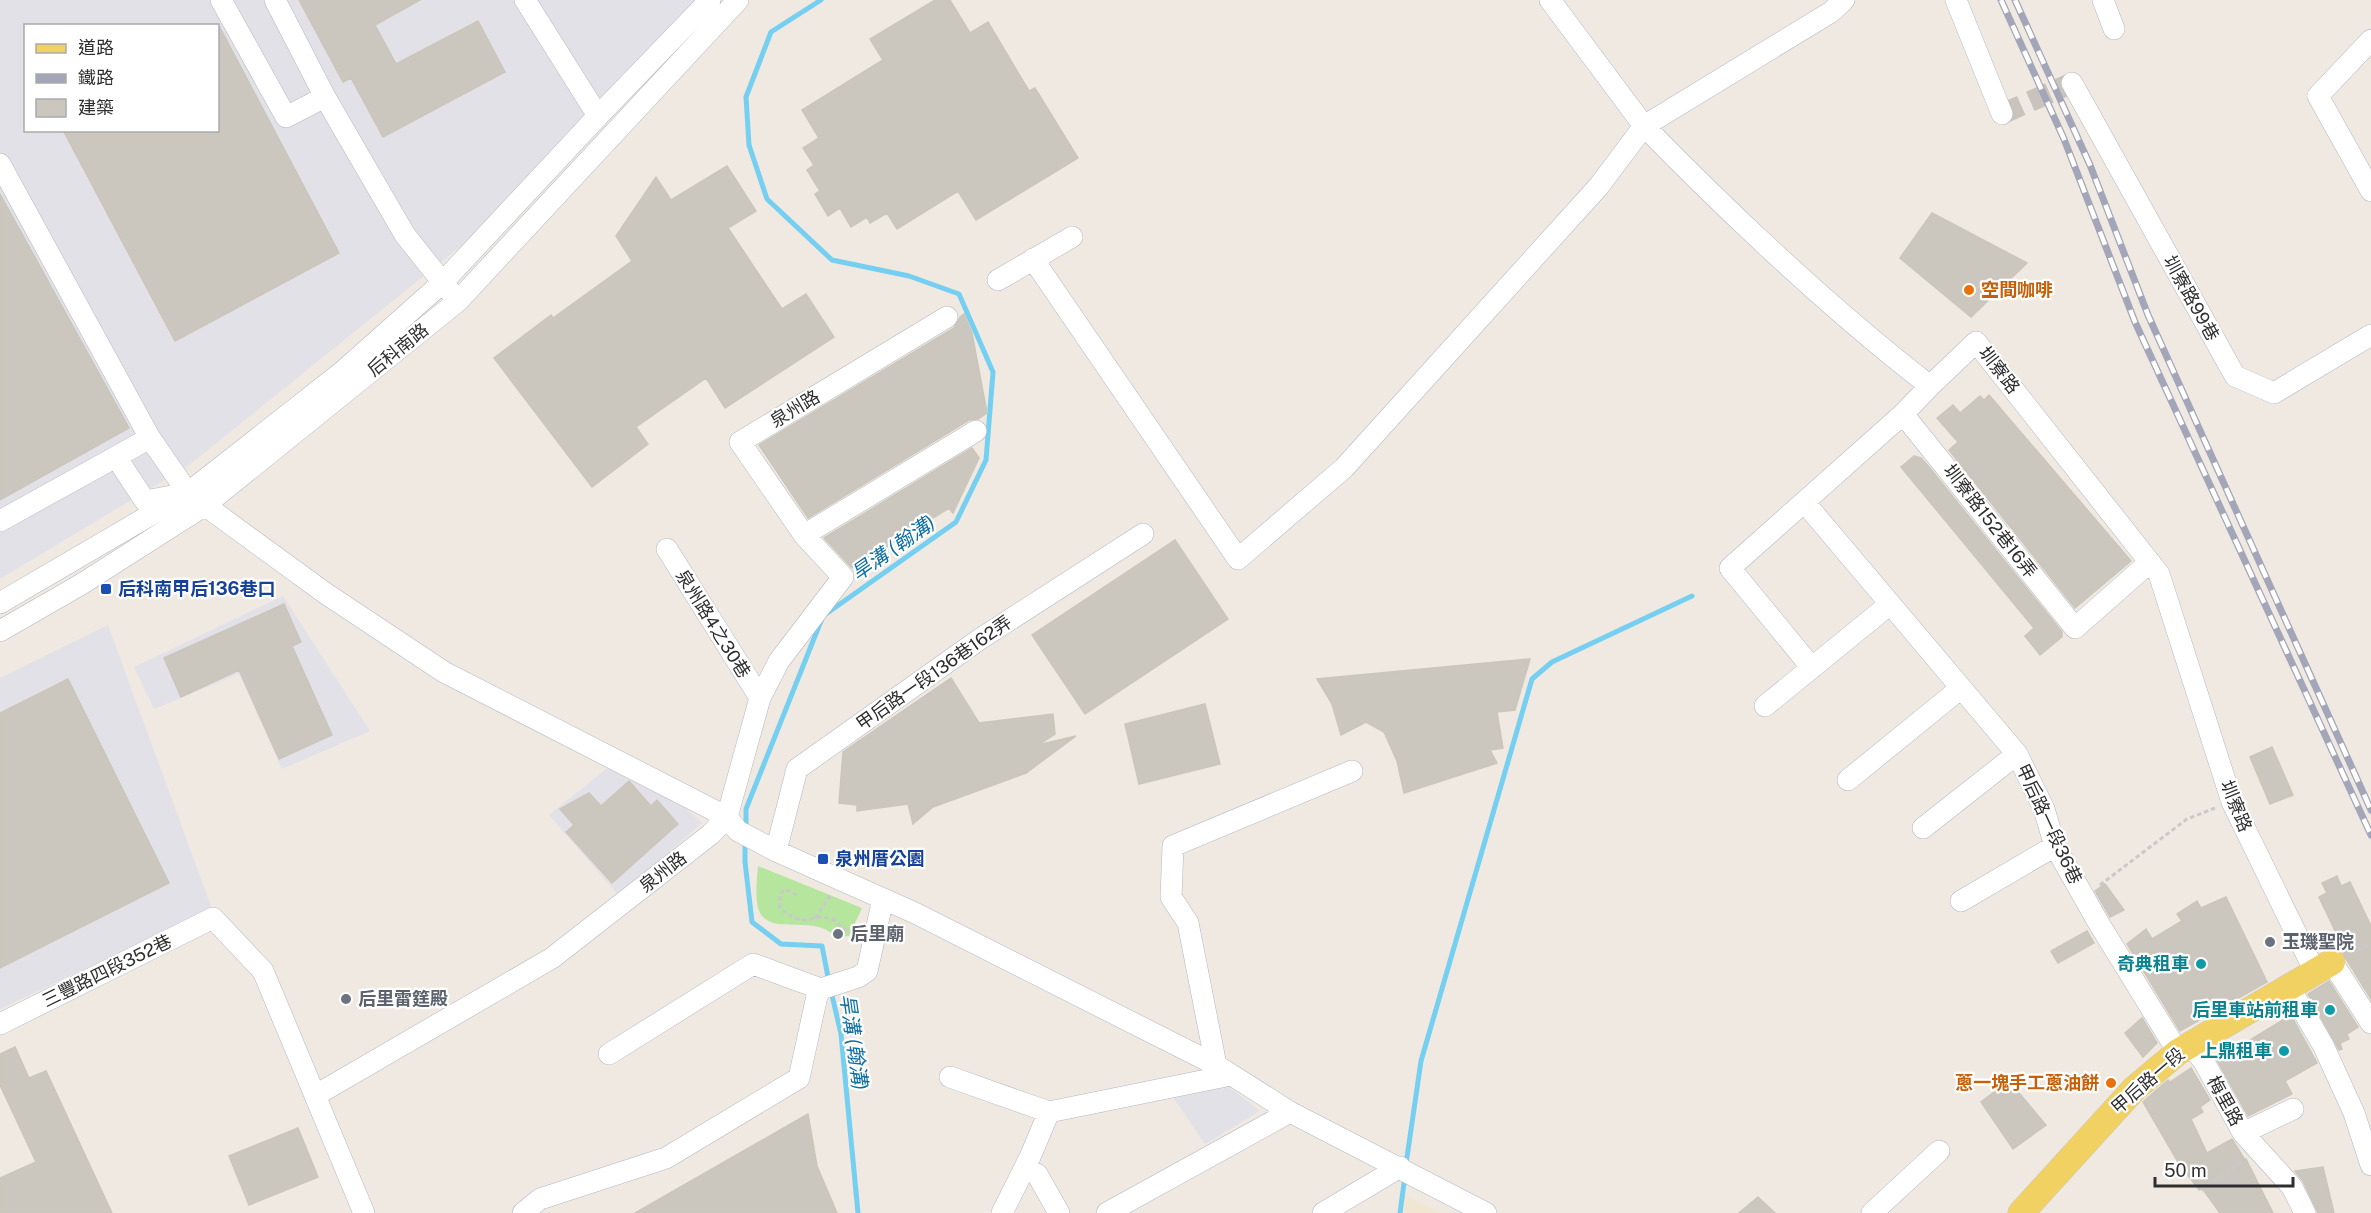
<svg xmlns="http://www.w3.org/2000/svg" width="2371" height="1213" font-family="'Public Sans','Noto Sans TC',sans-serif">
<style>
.industrial{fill:#e3e1e8;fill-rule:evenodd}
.education{fill:#f0e6d1}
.green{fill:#b6e59e}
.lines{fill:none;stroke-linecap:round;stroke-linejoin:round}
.stream{stroke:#75cff0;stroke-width:5}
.building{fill:#cbc7bf;stroke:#cbc5ba;stroke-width:1.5}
.minor-tunnel{stroke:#c8c4bd;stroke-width:21;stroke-dasharray:21 10;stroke-linecap:butt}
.minor-casing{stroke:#b4b7c1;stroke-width:22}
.major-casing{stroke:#c9c9c9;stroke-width:27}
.path{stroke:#c9c9c9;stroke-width:3;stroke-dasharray:4.5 3;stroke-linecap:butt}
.minor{stroke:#fff;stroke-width:21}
.major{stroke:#f2d163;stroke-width:26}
.rail-casing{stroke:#a3a6b8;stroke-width:7}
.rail{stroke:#fff;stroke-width:4.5;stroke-dasharray:14;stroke-linecap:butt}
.food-dot{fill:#e8710a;stroke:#fff;stroke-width:2}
.transit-dot{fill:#1a4fb4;stroke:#fff;stroke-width:2}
.worship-dot{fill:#6b7280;stroke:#fff;stroke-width:2}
.culture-dot{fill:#0f9aa8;stroke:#fff;stroke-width:2}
.labels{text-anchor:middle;stroke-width:4.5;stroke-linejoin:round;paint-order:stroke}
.food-label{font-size:18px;font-weight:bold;fill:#c56008;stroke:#fff;text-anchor:start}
.street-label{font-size:18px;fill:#2e2e2e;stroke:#fff}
.transit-label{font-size:18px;font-weight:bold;fill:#164399;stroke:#fff;text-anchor:start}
.worship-label{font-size:18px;font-weight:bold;fill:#5b616d;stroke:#fff;text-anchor:start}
.culture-label{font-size:18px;font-weight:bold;fill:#0d838f;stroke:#fff;text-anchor:end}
.water-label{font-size:20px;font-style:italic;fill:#0d6fa3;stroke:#fff}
</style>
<rect width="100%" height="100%" fill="#efe9e1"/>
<!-- industrial -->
<path class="industrial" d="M 0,0 L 695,0 L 487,225 L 188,466 L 0,579 ZM 26,26 L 218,26 L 218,130 L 26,130 Z
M 283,596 L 370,731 L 282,769 L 239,674 L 154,709 L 134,667 Z
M 108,625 L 212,909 L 0,1009 L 0,678 Z
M 612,764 L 662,788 L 702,823 L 619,896 L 549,815 Z
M 1225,1084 L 1260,1111 L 1205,1144 L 1170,1093 Z"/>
<!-- education -->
<path class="education" d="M 1405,1195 L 1440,1213 L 1404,1213 Z"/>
<!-- green -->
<path class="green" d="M 758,866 L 862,908 L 849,936 L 836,937 C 813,912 768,939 758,908 C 755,895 757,879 758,866 Z"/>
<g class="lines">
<!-- stream -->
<path class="stream" d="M 746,829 L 746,809 L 823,616 L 956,522 L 986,460 L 993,372 L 959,294 L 909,276 L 832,260 L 767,199 L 749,145 L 746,97 L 771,32 L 821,0
M 745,841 L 745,862 L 752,922 L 781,944 L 822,946 L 829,982
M 831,991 L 841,1034 L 858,1213
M 1406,1164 L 1421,1061 L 1532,679 L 1552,662 L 1692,596
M 1400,1213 L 1405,1176"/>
</g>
<!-- building -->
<path class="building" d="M 299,0 L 420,0 L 375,25 L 396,64 L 478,21 L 505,72 L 383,137 L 351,78 L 343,82 Z
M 935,0 L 950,0 L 970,33 L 988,22 L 1029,91 L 1035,88 L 1078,158 L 976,220 L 958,191 L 897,229 L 887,213 L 870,223 L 867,217 L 851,227 L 840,208 L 828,216 L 815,194 L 820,191 L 807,170 L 814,165 L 803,148 L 819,138 L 802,110 L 883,60 L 870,39 Z
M 218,24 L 339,253 L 175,341 L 63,130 L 218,130 Z
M 727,166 L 756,211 L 728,228 L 782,309 L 806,294 L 834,337 L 725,408 L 706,378 L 636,427 L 648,444 L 592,487 L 494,358 L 551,315 L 553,318 L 632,261 L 616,236 L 656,177 L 671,200 Z
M 0,194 L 129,428 L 0,500 Z
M 1932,213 L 2027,263 L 1971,317 L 1900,258 Z
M 964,314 L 972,333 L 987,413 L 978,419 L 969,420 L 808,518 L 759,445 L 954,328 L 960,317 Z
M 1989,395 L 2131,561 L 2075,608 L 1949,450 L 1958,442 L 1937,418 L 1953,405 L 1960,413 L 1980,396 L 1984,400 Z
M 972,448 L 979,458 L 953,513 L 949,508 L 852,568 L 824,538 Z
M 1914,456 L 1921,458 L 1929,467 L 2062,632 L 2062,637 L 2040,655 L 2025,636 L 2034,628 L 1901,467 Z
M 1175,540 L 1228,619 L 1085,714 L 1032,635 Z
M 284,604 L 301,642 L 292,646 L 332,735 L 279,759 L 239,670 L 181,697 L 164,658 Z
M 1530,659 L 1515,710 L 1497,712 L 1503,748 L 1490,750 L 1497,763 L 1404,793 L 1397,761 L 1384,732 L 1366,722 L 1341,735 L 1332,704 L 1317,679 Z
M 951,678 L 979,723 L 1053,714 L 1055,734 L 1038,745 L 1076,736 L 1026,773 L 933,807 L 913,824 L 908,804 L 857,811 L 857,805 L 839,803 L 843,752 Z
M 68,679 L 169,883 L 0,968 L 0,713 Z
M 1205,704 L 1220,764 L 1139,784 L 1125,724 Z
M 2272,747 L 2293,795 L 2270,804 L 2250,757 Z
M 629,781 L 651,806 L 657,800 L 678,824 L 612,883 L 566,832 L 574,825 L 560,809 L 589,793 L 601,806 Z
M 2337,876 L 2341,886 L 2350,882 L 2371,926 L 2371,999 L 2335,941 L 2339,939 L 2319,897 L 2327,893 L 2322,883 Z
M 2105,884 L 2124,910 L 2110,917 L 2095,891 Z
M 2226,897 L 2267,982 L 2180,1031 L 2127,944 L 2146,929 L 2152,939 L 2182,921 L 2177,914 L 2197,901 L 2201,908 Z
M 2087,931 L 2094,943 L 2058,963 L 2051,951 Z
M 2329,981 L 2358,1027 L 2347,1034 L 2349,1039 L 2340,1043 L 2342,1049 L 2339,1050 L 2308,994 Z
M 2286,1006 L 2317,1063 L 2285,1081 L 2292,1094 L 2248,1116 L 2217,1060 L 2288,1017 L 2282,1009 Z
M 2142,1018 L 2157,1043 L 2143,1057 L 2125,1033 Z
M 15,1047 L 29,1078 L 46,1071 L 112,1213 L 0,1213 L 0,1178 L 36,1162 L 0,1085 L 0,1054 Z
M 2191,1068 L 2210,1100 L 2200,1107 L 2203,1112 L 2191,1119 L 2207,1153 L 2232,1139 L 2245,1160 L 2246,1159 L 2273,1213 L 2220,1213 L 2202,1188 L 2199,1190 L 2178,1162 L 2143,1102 L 2168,1080 L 2170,1082 Z
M 2009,1081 L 2046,1125 L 2013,1149 L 1981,1102 Z
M 808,1114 L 817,1166 L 837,1213 L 635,1213 Z
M 298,1128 L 318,1177 L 249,1205 L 229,1156 Z
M 2323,1167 L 2334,1213 L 2318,1213 L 2303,1181 L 2295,1171 Z
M 1758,1197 L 1775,1213 L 1739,1213 Z"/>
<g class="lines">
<!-- minor-tunnel -->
<path class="minor-tunnel" d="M 2002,114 L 2072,83"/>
<defs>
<path id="minor" d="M 221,0 L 286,117 L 325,97
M 275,0 L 325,97 L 405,235 L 452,294
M 525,0 L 598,116
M 1844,0 L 1831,12 L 1644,126 C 1734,218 1828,307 1930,386 L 1976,342 L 2159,574 L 2232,802 L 2315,972
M 1956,0 L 2002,114
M 2103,0 L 2114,29
M 2371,40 L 2318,96 L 2371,191
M 2072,83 L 2235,376 L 2274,393 L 2371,335
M 0,164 L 150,438 L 188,493 L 325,593 L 444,672 L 727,817 L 738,831 L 776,851 L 915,913 L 1216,1065 L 1290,1112 L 1486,1213
M 1033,259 L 1238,559 L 1344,468 L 1599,186 L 1644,126 L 1550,0
M 998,280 L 1072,237
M 1903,414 L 2075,628 L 2150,562
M 116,457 L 145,501 L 172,496
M 1805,503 L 2017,754 L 2044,809 L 2055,846 L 2098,922 L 2178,1052
M 0,521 L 150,438
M 804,535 L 976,431
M 667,549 L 760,698
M 0,603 L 188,493 L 342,372 L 442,283 L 598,116 L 710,0
M 0,631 L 80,585 L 204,506 L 458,301 L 738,0
M 1812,668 L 1730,568 L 1903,414 L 1930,386
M 1765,706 L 1890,604
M 1848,780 L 1961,688
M 1923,828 L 2017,754
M 776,851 L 797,769 L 980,639 L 1143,534
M 1961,901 L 2055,846
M 2332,962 L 2371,1023
M 2289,987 L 2323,1045 L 2354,1113 L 2371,1165
M 821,989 L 858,977 L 867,971 L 883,899
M 0,1024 L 213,918 L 263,971 L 364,1213
M 2189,1045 L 2203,1060 L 2243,1133 L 2292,1187 L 2305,1213
M 609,1054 L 753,964 L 821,989
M 1216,1065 L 1188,923 L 1171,897 L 1173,846 L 1352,771
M 950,1077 L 1049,1112
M 316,1095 L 552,958 L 711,834 L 727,817 L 760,698 L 779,661 L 843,577 L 804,535 L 740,442 L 947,317
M 2243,1133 L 2293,1109
M 1037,1174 L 1059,1213
M 523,1213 L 540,1199 L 666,1158 L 799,1078 L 817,996 L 821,989
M 1002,1213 L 1030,1157 L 1049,1112 L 1231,1075
M 1107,1213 L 1290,1112
M 1323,1213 L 1400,1167
M 1872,1213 L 1939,1151"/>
<path id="major" d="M 2021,1213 L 2134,1089 L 2178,1052 L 2332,962"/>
</defs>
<!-- minor casing -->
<use href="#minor" class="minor-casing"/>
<!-- major casing -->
<use href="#major" class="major-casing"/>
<!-- path -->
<path class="path" d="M 2100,885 L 2187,819 L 2215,808
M 797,895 L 785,889 L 780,894 L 780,908 C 807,932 811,911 831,919 C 839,922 842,930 851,932
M 815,918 L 831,895
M 2352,953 L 2371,944
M 2201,1190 L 2244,1160"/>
<!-- minor -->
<use href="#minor" class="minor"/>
<!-- major -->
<use href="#major" class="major"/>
<defs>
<path id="rail" d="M 2001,0 L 2064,139 L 2135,322 L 2371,835
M 2015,0 L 2090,165 L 2148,315 L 2371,810"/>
</defs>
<!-- rail casing -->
<use href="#rail" class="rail-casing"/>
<!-- rail -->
<use href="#rail" class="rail"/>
</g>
<!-- markers -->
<g class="food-dot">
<circle cx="1969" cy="290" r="6"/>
<circle cx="2111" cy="1083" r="6"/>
</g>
<g class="transit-dot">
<rect x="100" y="583" width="12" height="12" rx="3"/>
<rect x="817" y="853" width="12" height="12" rx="3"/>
</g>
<g class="worship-dot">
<circle cx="838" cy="934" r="6"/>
<circle cx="2270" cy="942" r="6"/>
<circle cx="346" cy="999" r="6"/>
</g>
<g class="culture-dot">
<circle cx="2201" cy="964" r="6"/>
<circle cx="2330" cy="1010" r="6"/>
<circle cx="2284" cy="1051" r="6"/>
</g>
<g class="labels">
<!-- food labels -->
<g class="food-label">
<text x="1981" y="296">空間咖啡</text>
<text x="2099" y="1089" text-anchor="end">蔥一塊手工蔥油餅</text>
</g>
<!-- street labels -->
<g class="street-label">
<text transform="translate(2191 298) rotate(61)" y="6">圳寮路99巷</text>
<text transform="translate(398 350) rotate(-39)" y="6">后科南路</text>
<text transform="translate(1999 370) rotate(52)" y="6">圳寮路</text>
<text transform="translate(795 409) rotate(-31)" y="6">泉州路</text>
<text transform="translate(1990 521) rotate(52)" y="6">圳寮路152巷16弄</text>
<text transform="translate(713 624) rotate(58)" y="6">泉州路4之30巷</text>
<text transform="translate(934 673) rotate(-35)" y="6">甲后路一段136巷162弄</text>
<text transform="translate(2236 806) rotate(68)" y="6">圳寮路</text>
<text transform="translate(2049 824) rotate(65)" y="6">甲后路一段36巷</text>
<text transform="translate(663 872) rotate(-38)" y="6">泉州路</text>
<text transform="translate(107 971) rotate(-26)" y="6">三豐路四段352巷</text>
<text transform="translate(2148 1081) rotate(-41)" y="6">甲后路一段</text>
<text transform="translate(2225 1101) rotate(61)" y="6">梅里路</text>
</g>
<!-- transit labels -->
<g class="transit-label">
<text x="118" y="595">后科南甲后136巷口</text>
<text x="835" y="865">泉州厝公園</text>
</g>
<!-- worship labels -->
<g class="worship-label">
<text x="850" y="940">后里廟</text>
<text x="2282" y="948">玉璣聖院</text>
<text x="358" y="1005">后里雷筳殿</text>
</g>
<!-- culture labels -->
<g class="culture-label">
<text x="2189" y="970">奇典租車</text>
<text x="2318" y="1016">后里車站前租車</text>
<text x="2272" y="1057">上鼎租車</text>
</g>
<!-- water labels -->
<g class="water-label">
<text transform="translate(893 548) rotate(-35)" y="7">旱溝 (翰溝)</text>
<text transform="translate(854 1042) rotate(82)" y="7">旱溝 (翰溝)</text>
</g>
</g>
<!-- legend -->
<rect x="24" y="24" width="195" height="108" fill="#ffffff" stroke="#ababab" stroke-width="1.5"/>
<rect x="36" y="44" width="30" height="9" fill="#f2d163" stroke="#ababab" stroke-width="1.5"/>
<text x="78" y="54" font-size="18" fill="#2e2e2e">道路</text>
<rect x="36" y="74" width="30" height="9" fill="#a3a6b8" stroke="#ababab" stroke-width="1.5"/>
<text x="78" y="84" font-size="18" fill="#2e2e2e">鐵路</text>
<rect x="36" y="99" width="30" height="18" fill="#cbc7bf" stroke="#ababab" stroke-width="1.5"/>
<text x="78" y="114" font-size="18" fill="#2e2e2e">建築</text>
<!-- scale -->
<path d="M2155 1177v9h138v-9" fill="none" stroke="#2e2e2e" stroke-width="3"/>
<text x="2164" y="1177" font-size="18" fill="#2e2e2e" stroke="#ffffff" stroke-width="4.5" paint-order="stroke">50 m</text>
</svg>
